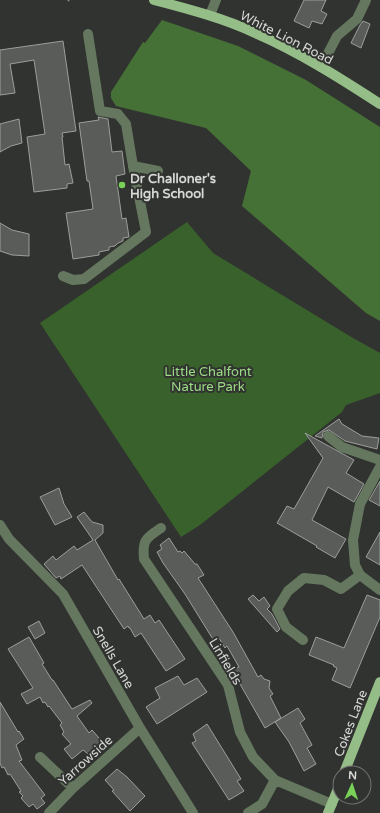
<svg xmlns="http://www.w3.org/2000/svg" width="380" height="813" font-family="'Varela Round',sans-serif">
<style>
.green{fill:#39612b}
.forest{fill:#467136}
.building{fill:#595c59;stroke:#9b9e9a}
.lines{fill:none;stroke-linecap:round;stroke-linejoin:round}
.path{stroke:#878987;stroke-width:2;stroke-dasharray:3 2;stroke-linecap:butt}
.minor{stroke:#65785f;stroke-width:10}
.major{stroke:#95bd88;stroke-width:10}
.poi-dot{fill:#79d158;stroke:#313330;stroke-width:1.5}
.labels{text-anchor:middle;stroke-width:4;stroke-linejoin:round;paint-order:stroke}
.street-label{font-size:13px;fill:#d6d8d6;stroke:#313330}
.poi-label{font-size:13px;font-weight:bold;fill:#d6d8d6;stroke:#313330;text-anchor:start}
.park-label{font-size:13px;fill:#9bda85;stroke:#313330}
</style>
<rect width="100%" height="100%" fill="#313330"/>
<!-- green -->
<path class="green" d="M 187,222 L 213,253 L 353,338 L 380,353 L 380,393 L 346,405 L 342,412 L 200,525 L 181,537 L 40,323 Z"/>
<!-- forest -->
<path class="forest" d="M 162,20 L 238,46 L 306,80 L 380,127 L 380,321 L 366,313 L 242,206 L 251,171 L 206,128 L 116,106 L 111,98 L 111,92 L 143,42 L 145,43 Z"/>
<!-- building -->
<path class="building" d="M 304,0 L 326,0 L 321,11 L 327,14 L 322,24 L 312,21 L 309,28 L 294,21 Z
M 363,21 L 370,24 L 361,48 L 351,43 L 360,25 Z
M 63,41 L 76,131 L 62,133 L 63,137 L 62,137 L 65,165 L 69,164 L 73,183 L 67,184 L 67,188 L 34,192 L 27,137 L 45,134 L 34,60 L 10,64 L 15,93 L 0,95 L 0,50 Z
M 98,117 L 108,119 L 112,152 L 122,151 L 125,174 L 116,176 L 122,219 L 126,218 L 129,237 L 123,238 L 123,241 L 118,243 L 115,246 L 109,247 L 109,250 L 99,252 L 99,255 L 73,259 L 66,213 L 93,209 L 89,181 L 87,181 L 79,123 L 99,120 Z
M 19,119 L 22,143 L 11,146 L 0,152 L 0,124 Z
M 0,223 L 12,230 L 29,234 L 29,256 L 12,255 L 0,251 Z
M 339,419 L 342,424 L 362,436 L 379,438 L 377,449 L 345,441 L 329,430 L 323,432 L 322,438 L 315,436 Z
M 305,433 L 354,460 L 346,473 L 364,484 L 354,502 L 328,487 L 312,520 L 346,539 L 335,558 L 316,547 L 317,546 L 277,523 L 287,506 L 294,509 L 323,458 Z
M 380,481 L 380,506 L 369,500 Z
M 59,488 L 64,504 L 72,517 L 55,525 L 40,497 Z
M 84,512 L 92,522 L 103,525 L 103,533 L 95,540 L 118,580 L 119,579 L 144,619 L 150,615 L 155,623 L 159,620 L 185,659 L 166,671 L 141,633 L 135,637 L 130,628 L 129,628 L 128,626 L 124,629 L 82,565 L 61,579 L 60,576 L 56,578 L 44,564 L 53,556 L 56,560 L 74,546 L 77,550 L 93,540 L 77,517 Z
M 380,532 L 380,565 L 366,557 Z
M 169,538 L 178,552 L 180,551 L 182,553 L 184,551 L 195,564 L 197,564 L 204,575 L 198,578 L 233,632 L 258,677 L 261,675 L 264,679 L 270,681 L 269,688 L 273,694 L 270,696 L 281,718 L 265,728 L 232,670 L 239,667 L 227,646 L 225,648 L 219,638 L 214,641 L 185,594 L 163,563 L 157,552 L 162,549 L 160,545 Z
M 253,595 L 259,601 L 264,597 L 270,606 L 267,609 L 272,614 L 280,629 L 277,632 L 248,599 Z
M 367,595 L 380,600 L 380,617 L 350,688 L 332,680 L 337,668 L 333,666 L 334,665 L 309,655 L 316,637 L 344,648 Z
M 39,621 L 45,633 L 35,639 L 28,627 Z
M 29,637 L 44,663 L 42,664 L 52,680 L 53,680 L 72,709 L 90,700 L 92,703 L 77,716 L 89,733 L 92,730 L 100,739 L 98,741 L 104,748 L 92,757 L 83,750 L 72,759 L 64,749 L 71,744 L 62,734 L 64,732 L 60,725 L 62,723 L 49,706 L 48,707 L 45,702 L 43,703 L 40,697 L 27,704 L 21,694 L 33,688 L 8,649 Z
M 178,676 L 184,685 L 197,678 L 207,692 L 157,724 L 146,707 L 160,698 L 155,688 Z
M 0,702 L 18,732 L 19,731 L 24,739 L 16,745 L 22,760 L 19,761 L 45,795 L 41,798 L 45,803 L 37,809 L 33,804 L 29,807 L 21,798 L 23,796 L 19,792 L 21,791 L 10,774 L 8,775 L 4,767 L 2,768 L 0,763 Z
M 298,708 L 305,719 L 300,723 L 312,745 L 307,748 L 316,764 L 304,771 L 289,742 L 275,722 Z
M 207,724 L 241,779 L 237,781 L 244,791 L 229,800 L 192,743 L 196,741 L 193,734 Z
M 117,769 L 127,777 L 145,796 L 130,811 L 112,791 L 114,790 L 105,780 Z"/>
<g class="lines">
<!-- path -->
<path class="path" d="M 68,1 L 69,0"/>
<!-- minor -->
<path class="minor" d="M 210,15 L 216,0
M 88,34 L 100,111 L 118,114 L 126,124 L 133,166 L 158,171
M 321,67 L 337,36 L 357,19 L 366,0
M 63,276 L 73,280 L 84,279 L 146,232 L 133,166
M 328,436 L 342,447 L 380,460
M 380,467 L 360,504 L 353,540 L 355,565 L 360,575 L 380,590
M 0,525 L 9,539 L 63,594 L 140,728 L 193,813
M 161,528 C 146,538 142,540 144,559 L 228,685 L 240,732 L 253,757 L 275,780 L 332,804
M 303,640 L 286,627 L 277,609 L 288,591 L 304,578 L 324,580 L 341,589 L 360,575
M 40,757 L 73,788
M 49,813 L 73,788 L 140,728
M 248,813 L 262,804 L 275,780"/>
<!-- major -->
<path class="major" d="M 154,0 C 188,9 223,18 255,33 C 299,52 340,78 380,104
M 344,773 L 380,682
M 328,813 L 340,784"/>
</g>
<!-- markers -->
<circle class="poi-dot" cx="122" cy="185" r="4"/>
<g class="labels">
<!-- street labels -->
<g class="street-label">
<text transform="translate(287 37) rotate(27)" y="5">White Lion Road</text>
<text transform="translate(114 657) rotate(60)" y="5">Snells Lane</text>
<text transform="translate(226 661) rotate(59)" y="5">Linfields</text>
<text transform="translate(350 723) rotate(-69)" y="5">Cokes Lane</text>
<text transform="translate(85 760) rotate(-42)" y="5">Yarrowside</text>
</g>
<!-- poi labels -->
<g class="poi-label">
<text x="130" y="183">Dr Challoner's<tspan x="130" dy="15">High School</tspan></text>
</g>
<!-- park labels -->
<g class="park-label">
<text x="208" y="376">Little Chalfont<tspan x="208" dy="15">Nature Park</tspan></text>
</g>
</g>
<!-- north arrow -->
<g transform="translate(352 785) rotate(3)"><circle r="19" fill="#313330" stroke="#737572"/>
<path d="M0-3L7 15L0 10L-7 15Z" fill="#79d158"/>
<text y="-6" font-size="11" font-weight="bold" text-anchor="middle" fill="#d6d8d6">N</text>
</g>
</svg>
